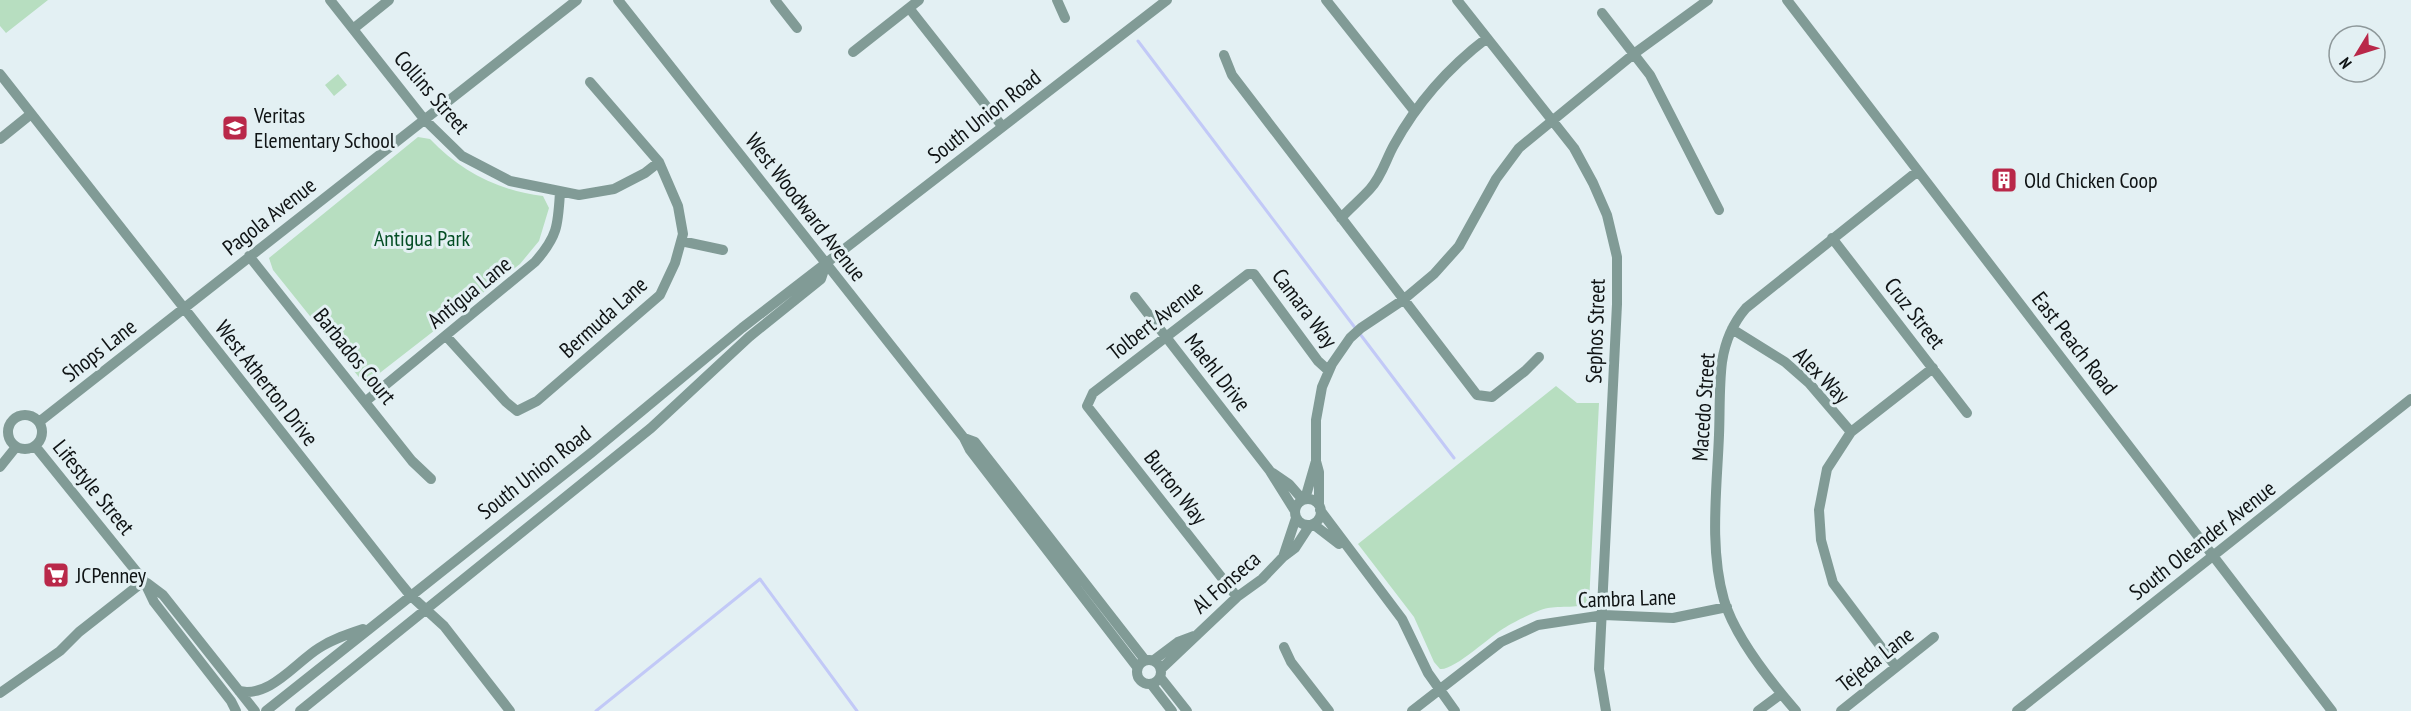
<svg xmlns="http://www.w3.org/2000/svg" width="2411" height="711" font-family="'PT Sans Narrow',sans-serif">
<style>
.green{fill:#b7dec0}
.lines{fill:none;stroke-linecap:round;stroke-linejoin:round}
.stream{stroke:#c2c9f7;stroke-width:3}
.minor{stroke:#819b96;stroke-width:10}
.labels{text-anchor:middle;stroke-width:6;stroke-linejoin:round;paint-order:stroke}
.street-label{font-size:22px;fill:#0f1314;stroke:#e3f0f3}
.poi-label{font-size:22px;fill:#0f1314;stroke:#e3f0f3;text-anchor:start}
.park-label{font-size:22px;fill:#034d24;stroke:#e3f0f3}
</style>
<rect width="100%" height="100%" fill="#e3f0f3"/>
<!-- green -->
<path class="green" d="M 0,0 L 48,0 L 6,33 L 0,26 Z
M 338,74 L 347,85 L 334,96 L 325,85 Z
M 418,137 L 430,139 C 460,171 499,191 543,196 L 549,208 L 539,241 L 520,264 L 372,379 L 362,381 L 273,270 L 269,258 Z
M 1556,386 L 1577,403 L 1599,403 L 1589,603 C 1583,608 1558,606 1548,608 C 1537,610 1516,621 1506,627 C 1491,635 1454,671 1440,669 L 1434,662 L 1414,617 L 1358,544 Z"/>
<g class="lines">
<!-- stream -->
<path class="stream" d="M 1138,41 L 1356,329
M 1360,334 L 1454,458
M 596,711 L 760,579 L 857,711"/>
<!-- minor -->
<path class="minor" d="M 330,0 L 424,119 L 462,156 L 510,181 L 579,195 L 614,189 L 645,173 L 659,162
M 618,0 L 964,438 L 970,450 L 1137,667
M 775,0 L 797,28
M 1057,0 L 1065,18
M 1326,0 L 1415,112
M 1457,0 L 1574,148 L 1593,183 L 1607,215 L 1617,257 L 1617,304 L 1599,669 L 1606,711
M 1787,0 L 2332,711
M 909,8 L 1002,126
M 1602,13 L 1650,75 L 1719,210
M 353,29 L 389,0
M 853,52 L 919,0
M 1224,55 L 1232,75 L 1477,395 L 1492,397 L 1525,371 L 1539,357
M 0,74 L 397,579 L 410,595 L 444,626 L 510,711
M 0,139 L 31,114
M 1341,218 C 1350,208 1361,199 1370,189 C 1382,176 1386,159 1394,145 C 1417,103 1449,67 1487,38
M 1832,238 L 1967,413
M 681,241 L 723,250
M 249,256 L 412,461 L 431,479
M 1135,297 L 1270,471 L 1295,511
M 1732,329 L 1785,362 L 1809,383 L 1851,432
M 446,336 L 506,402 L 517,411 L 537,401 L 660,295 L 675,263 L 683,234 L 678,206 L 659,162 L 590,82
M 366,401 L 535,262 C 558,236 558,225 560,192
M8 432a17 17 0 1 1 34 0a17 17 0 1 1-34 0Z
M 39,422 L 577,0
M 964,438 L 975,442 L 1145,660
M 35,446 L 144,581 L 154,602 L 231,701 L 236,711
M 1316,461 L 1319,472 L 1319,505
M 0,467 L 16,447
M 1273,473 L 1289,484 L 1303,500
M 1305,499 L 1316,461 L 1316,420 L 1322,387 L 1332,364 L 1350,338 L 1361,328 L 1403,300 L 1434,274 L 1459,246 L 1496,179 L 1519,148 L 1635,53 L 1708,0
M1295 512a13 13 0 1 1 26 0a13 13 0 1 1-26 0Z
M 1320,510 L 1402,619 L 1428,673 L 1455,711
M 1313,524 L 1339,544
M 1283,557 L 1296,518
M 147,583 L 163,595 L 255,711
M 1237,597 L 1087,406 L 1093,393 L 1248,274 L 1254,274 L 1318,361 L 1329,371
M 1284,647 L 1291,662 L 1329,711
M1137 672a12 12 0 1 1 24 0a12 12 0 1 1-24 0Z
M 1154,660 L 1178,642 L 1194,636
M 1896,667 L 1833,583 L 1821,540 L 1819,510 L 1827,469 L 1851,432 L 1933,368
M 1161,669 L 1237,597 L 1262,579 L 1283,557 L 1295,548 L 1310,525
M 1160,677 L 1187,711
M 1151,684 L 1172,711
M 239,691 C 270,698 295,663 319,648 C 333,639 348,634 363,629
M 0,693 L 60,651 L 79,632 L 144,581
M 266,711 L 591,453 L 742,328 L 1167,0
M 300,711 L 651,428 L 749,337 L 821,279 L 826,264
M 1412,711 L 1501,642 L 1538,625 L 1604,615 L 1673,618 L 1727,607
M 1758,711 L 1781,694
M 1796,711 C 1770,681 1735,637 1724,600 C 1709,548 1717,488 1719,435 C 1720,411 1719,386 1722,362 C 1725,342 1733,323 1746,308 L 1918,171
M 1841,711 L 1934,637
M 2017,711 L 2411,399"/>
</g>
<!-- icons -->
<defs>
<symbol id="school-square" viewBox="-11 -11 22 22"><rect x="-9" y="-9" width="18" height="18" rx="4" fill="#b92849" stroke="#e3f0f3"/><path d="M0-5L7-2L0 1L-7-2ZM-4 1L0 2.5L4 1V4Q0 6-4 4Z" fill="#fff"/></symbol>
<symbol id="building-square" viewBox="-11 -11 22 22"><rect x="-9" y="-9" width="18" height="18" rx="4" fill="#b92849" stroke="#e3f0f3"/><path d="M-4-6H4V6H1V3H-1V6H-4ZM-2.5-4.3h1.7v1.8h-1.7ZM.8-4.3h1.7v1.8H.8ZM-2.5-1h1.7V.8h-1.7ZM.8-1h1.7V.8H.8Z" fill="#fff"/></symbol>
<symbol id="supermarket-square" viewBox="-11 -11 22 22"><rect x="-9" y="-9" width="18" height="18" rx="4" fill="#b92849" stroke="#e3f0f3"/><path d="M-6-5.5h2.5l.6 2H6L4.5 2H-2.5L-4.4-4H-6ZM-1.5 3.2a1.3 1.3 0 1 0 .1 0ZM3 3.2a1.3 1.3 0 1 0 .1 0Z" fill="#fff"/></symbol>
</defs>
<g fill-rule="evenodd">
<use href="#school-square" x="220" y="113" width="30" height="30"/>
<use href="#building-square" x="1989" y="165" width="30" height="30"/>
<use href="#supermarket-square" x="41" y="560" width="30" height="30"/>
</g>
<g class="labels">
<!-- street labels -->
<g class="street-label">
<text transform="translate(432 92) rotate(49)" y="8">Collins Street</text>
<text transform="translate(984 116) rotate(-38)" y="8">South Union Road</text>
<text transform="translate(806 207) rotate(52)" y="8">West Woodward Avenue</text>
<text transform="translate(269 216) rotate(-38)" y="8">Pagola Avenue</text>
<text transform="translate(469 292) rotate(-39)" y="8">Antigua Lane</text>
<text transform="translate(1305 308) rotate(53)" y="8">Camara Way</text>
<text transform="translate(1915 313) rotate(52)" y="8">Cruz Street</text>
<text transform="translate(603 317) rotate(-42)" y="8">Bermuda Lane</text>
<text transform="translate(1155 320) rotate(-38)" y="8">Tolbert Avenue</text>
<text transform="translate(1595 331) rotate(-88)" y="8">Sephos Street</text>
<text transform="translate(2075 343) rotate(52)" y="8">East Peach Road</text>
<text transform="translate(99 350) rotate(-38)" y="8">Shops Lane</text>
<text transform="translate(355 356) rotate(51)" y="8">Barbados Court</text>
<text transform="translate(1218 372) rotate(52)" y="8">Maehl Drive</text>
<text transform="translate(1822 375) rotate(45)" y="8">Alex Way</text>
<text transform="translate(267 383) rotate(52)" y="8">West Atherton Drive</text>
<text transform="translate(1703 407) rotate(-86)" y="8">Macedo Street</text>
<text transform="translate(534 472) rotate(-38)" y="8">South Union Road</text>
<text transform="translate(94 487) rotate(51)" y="8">Lifestyle Street</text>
<text transform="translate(1176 487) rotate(52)" y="8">Burton Way</text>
<text transform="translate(2202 540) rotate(-38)" y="8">South Oleander Avenue</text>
<text transform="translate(1226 582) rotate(-41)" y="8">Al Fonseca</text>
<text transform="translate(1627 598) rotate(-2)" y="8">Cambra Lane</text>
<text transform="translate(1875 659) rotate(-38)" y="8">Tejeda Lane</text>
</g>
<!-- poi labels -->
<g class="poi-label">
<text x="254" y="123">Veritas<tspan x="254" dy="25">Elementary School</tspan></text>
<text x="2024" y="188">Old Chicken Coop</text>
<text x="76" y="583">JCPenney</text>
</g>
<!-- park labels -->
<g class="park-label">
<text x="422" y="246">Antigua Park</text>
</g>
</g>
<!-- north arrow -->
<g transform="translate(2357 54) rotate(232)"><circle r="28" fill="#e3f0f3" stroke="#8e989a" stroke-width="1.5"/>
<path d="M0-4.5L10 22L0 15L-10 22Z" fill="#b92849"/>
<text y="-9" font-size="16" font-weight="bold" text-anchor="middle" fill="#0f1314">N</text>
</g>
</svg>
